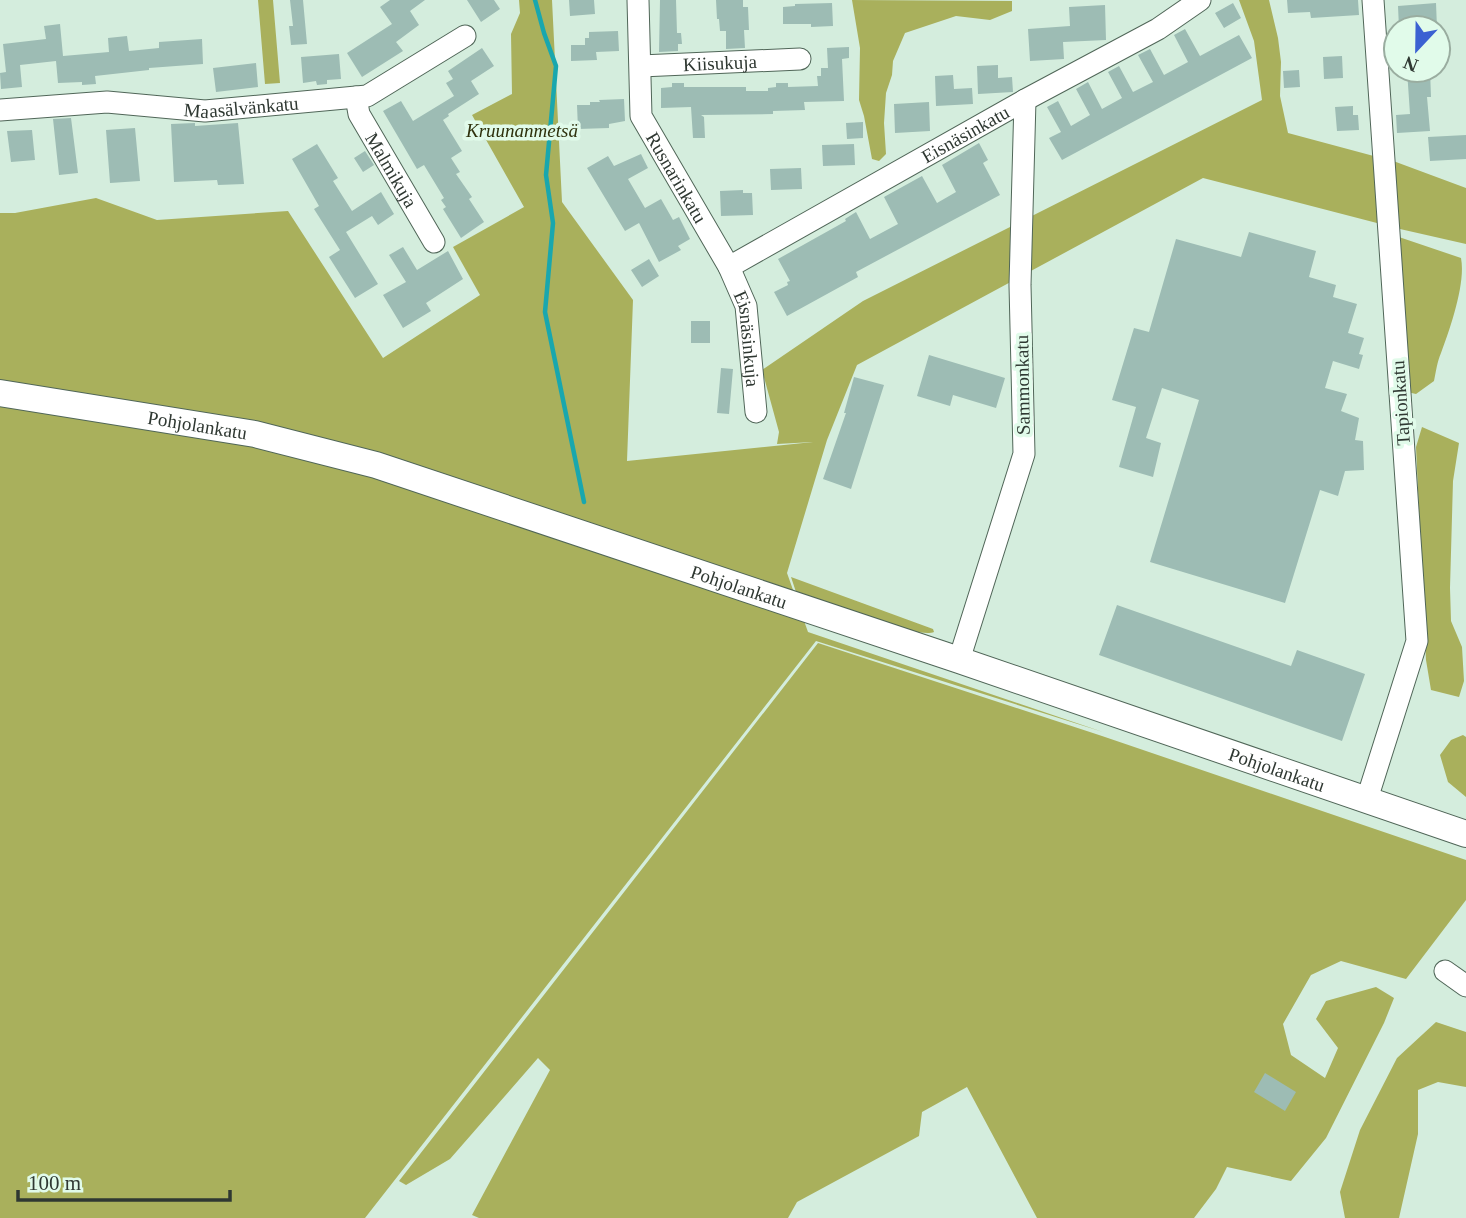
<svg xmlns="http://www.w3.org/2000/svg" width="1466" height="1218" font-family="Georgia,serif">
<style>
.forest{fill:#a9b05c}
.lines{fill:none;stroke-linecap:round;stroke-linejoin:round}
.stream{stroke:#19a7ae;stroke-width:4.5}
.building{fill:#9dbcb4}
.minor-casing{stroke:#506658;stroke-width:23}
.major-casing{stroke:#506658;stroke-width:28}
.minor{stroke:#fff;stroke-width:21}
.major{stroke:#fff;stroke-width:26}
.labels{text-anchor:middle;stroke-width:7;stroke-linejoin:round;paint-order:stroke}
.street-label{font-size:19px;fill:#2f3832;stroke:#e1fbea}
.park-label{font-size:19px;font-style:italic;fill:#2f320d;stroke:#e1fbea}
</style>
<rect width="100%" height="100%" fill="#d4eddd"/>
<!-- forest -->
<path class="forest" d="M 258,0 L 273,0 L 280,83 L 265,84 Z
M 519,0 L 552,0 L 562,202 L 633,300 L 627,461 L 813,442 L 777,444 L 779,432 L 762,370 L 863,301 L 1262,100 L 1254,41 L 1239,0 L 1269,0 L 1278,38 L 1281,62 L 1280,96 L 1288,133 L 1396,162 L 1466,188 L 1466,244 L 1400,229 L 1203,178 L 857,365 L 827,440 L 787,573 L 808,632 L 1103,732 L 816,641 L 365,1218 L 0,1218 L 0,213 L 15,213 L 96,198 L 157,220 L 288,211 L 383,358 L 480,295 L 453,247 L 524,207 L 472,115 L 512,94 L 511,34 L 520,13 Z
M 852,0 L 1012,1 L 1012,11 L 990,20 L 956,16 L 905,33 L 893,61 L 892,75 L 886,93 L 884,123 L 886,154 L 879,161 L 872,159 L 864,116 L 859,100 L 860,48 Z
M 1393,235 L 1461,258 C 1466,283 1450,329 1441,353 C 1437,362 1436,372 1434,381 L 1416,394 L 1403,391 Z
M 1422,427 L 1459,443 L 1453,481 L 1450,588 L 1451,621 L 1462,647 L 1464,681 L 1459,697 L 1431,690 L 1426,660 L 1416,447 Z
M 791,577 L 933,629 L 934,632 C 916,639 822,605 798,598 Z
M 818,643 L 1102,736 L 1466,860 L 1466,900 L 1406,979 L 1341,961 L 1311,975 L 1283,1024 L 1291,1055 L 1325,1078 L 1338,1048 L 1316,1019 L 1326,1001 L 1376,987 L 1394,998 L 1384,1023 L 1326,1138 L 1291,1181 L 1227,1167 L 1216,1189 L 1194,1218 L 1037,1218 L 967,1087 L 922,1112 L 919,1136 L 797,1202 L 788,1218 L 479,1218 L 472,1215 L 550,1070 L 538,1058 L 450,1159 L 406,1185 L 399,1181 Z
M 1463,735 L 1466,737 L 1466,797 L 1448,782 L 1440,755 L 1451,740 Z
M 1436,1022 L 1466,1032 L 1466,1087 L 1438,1082 L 1418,1090 L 1418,1134 L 1399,1218 L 1345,1218 L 1340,1192 L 1360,1130 L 1397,1058 Z"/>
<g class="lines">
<!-- stream -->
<path class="stream" d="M 535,0 L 544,33 L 556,66 L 546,175 L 553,223 L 545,312 L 584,502"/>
</g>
<!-- building -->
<path class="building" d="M 290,0 L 303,0 L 307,44 L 291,45 L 289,26 L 293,26 Z
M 390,0 L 425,0 L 410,11 L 419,25 L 396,42 L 403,51 L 362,77 L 347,53 L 392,24 L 380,7 Z
M 467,0 L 494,0 L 500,9 L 481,22 Z
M 569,0 L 594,0 L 595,14 L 570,16 Z
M 660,0 L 676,0 L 677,33 L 681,33 L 682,44 L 678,44 L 678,51 L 659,52 Z
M 716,0 L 743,0 L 743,7 L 748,7 L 749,30 L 744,30 L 745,48 L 726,49 L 726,31 L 720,31 L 719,19 L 717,19 Z
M 1287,0 L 1358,0 L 1359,15 L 1311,18 L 1310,12 L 1288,13 Z
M 832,3 L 833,26 L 811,27 L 811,24 L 783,24 L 783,7 L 795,6 L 795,4 Z
M 1233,3 L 1241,18 L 1224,28 L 1215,13 Z
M 1436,3 L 1437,28 L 1399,28 L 1398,6 Z
M 1105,5 L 1106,40 L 1063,42 L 1064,59 L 1030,61 L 1028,29 L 1070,26 L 1069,7 Z
M 60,24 L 63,56 L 109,52 L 108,38 L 127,36 L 129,51 L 159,48 L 159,42 L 202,39 L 203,64 L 149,68 L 149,70 L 95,76 L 96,84 L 82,85 L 82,82 L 58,83 L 56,61 L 20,65 L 22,87 L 1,89 L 0,73 L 6,72 L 3,44 L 46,39 L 44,26 Z
M 1185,29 L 1200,56 L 1239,35 L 1252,58 L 1062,160 L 1049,138 L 1061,132 L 1047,107 L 1058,101 L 1071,126 L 1090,115 L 1076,89 L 1088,82 L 1102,109 L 1122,98 L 1108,72 L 1119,66 L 1133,92 L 1153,82 L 1138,55 L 1150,49 L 1164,75 L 1188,62 L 1174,35 Z
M 618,31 L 619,51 L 596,52 L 597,60 L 571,61 L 571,45 L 585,45 L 585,38 L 589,38 L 589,32 Z
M 849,47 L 849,58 L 842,59 L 844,101 L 804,102 L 805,110 L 773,111 L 773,114 L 701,115 L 704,117 L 705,138 L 693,138 L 691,107 L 661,108 L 661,88 L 672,87 L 672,83 L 684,83 L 684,87 L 746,87 L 746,91 L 768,91 L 768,88 L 776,87 L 776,83 L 788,83 L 788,87 L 818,86 L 817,76 L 821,76 L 821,68 L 828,68 L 827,48 Z
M 482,48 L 494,66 L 471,81 L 479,94 L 448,114 L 449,116 L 443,120 L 462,151 L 451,158 L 460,172 L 456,174 L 472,197 L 469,199 L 484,222 L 461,238 L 443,209 L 446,207 L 441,200 L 444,198 L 424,165 L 417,169 L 383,111 L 401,101 L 413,121 L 454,96 L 446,83 L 453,79 L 448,71 Z
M 339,54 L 341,79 L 327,80 L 327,84 L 317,85 L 316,81 L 303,83 L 301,57 Z
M 1342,56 L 1343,78 L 1324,79 L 1323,57 Z
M 256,63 L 258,87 L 216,92 L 213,68 Z
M 998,65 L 998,78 L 1012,77 L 1013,92 L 978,94 L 977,66 Z
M 1299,70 L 1300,87 L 1284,88 L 1283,71 Z
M 1407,70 L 1430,70 L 1431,97 L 1427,97 L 1430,131 L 1397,133 L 1396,115 L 1410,114 Z
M 953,75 L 954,89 L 972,88 L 973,104 L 936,106 L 935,76 Z
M 624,99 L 625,121 L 609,124 L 609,128 L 578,129 L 577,105 L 590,105 L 590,102 L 600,102 L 599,100 Z
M 929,102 L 930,131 L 895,133 L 894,104 Z
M 1353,106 L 1353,115 L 1358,115 L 1359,130 L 1337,131 L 1335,107 Z
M 71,118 L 78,173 L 59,175 L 53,119 Z
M 863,122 L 863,138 L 847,139 L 846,123 Z
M 195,123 L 195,126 L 238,123 L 244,184 L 218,185 L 217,180 L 174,182 L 171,124 Z
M 135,128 L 140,181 L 110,183 L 106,130 Z
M 32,130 L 35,160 L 11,162 L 7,131 Z
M 1466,135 L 1466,159 L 1430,161 L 1428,137 Z
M 979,143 L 988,160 L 983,163 L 1000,195 L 856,272 L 858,277 L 787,316 L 774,292 L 788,285 L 787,282 L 790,281 L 778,259 L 846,221 L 845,219 L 856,212 L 870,239 L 898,224 L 884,197 L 922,176 L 937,203 L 956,192 L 942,165 Z
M 317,144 L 338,178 L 333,181 L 352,211 L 381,192 L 394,214 L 378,225 L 372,216 L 346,232 L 378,284 L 355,298 L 329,257 L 340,250 L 314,209 L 319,206 L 292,159 Z
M 854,144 L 855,165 L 823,166 L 822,145 Z
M 365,151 L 374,165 L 363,172 L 354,158 Z
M 641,154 L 648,168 L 628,179 L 645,208 L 661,199 L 673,220 L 679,217 L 690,239 L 678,246 L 681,250 L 659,262 L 639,223 L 625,231 L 587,168 L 608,156 L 614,166 Z
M 801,168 L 802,189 L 771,190 L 770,169 Z
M 743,190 L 743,193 L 752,193 L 753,215 L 721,216 L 720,191 Z
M 1249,232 L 1316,251 L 1309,277 L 1336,285 L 1333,297 L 1357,304 L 1348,333 L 1364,338 L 1359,354 L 1363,355 L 1359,369 L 1333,361 L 1325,388 L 1347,394 L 1341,411 L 1359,418 L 1355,440 L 1363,441 L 1364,470 L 1345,471 L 1338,496 L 1320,490 L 1285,603 L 1150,562 L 1199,400 L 1162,388 L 1146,438 L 1161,443 L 1153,477 L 1119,467 L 1136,407 L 1112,400 L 1134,328 L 1149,332 L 1176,239 L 1241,257 Z
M 403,247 L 417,270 L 448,251 L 463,279 L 426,303 L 431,311 L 403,328 L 383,295 L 406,282 L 389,255 Z
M 649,259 L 659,276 L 642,287 L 631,270 Z
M 691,321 L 710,321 L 710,343 L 691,343 Z
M 929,355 L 1005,378 L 996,408 L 953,395 L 950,406 L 917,396 Z
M 721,368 L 733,369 L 729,414 L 717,413 Z
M 854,377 L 884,385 L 851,489 L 823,479 L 846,413 L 844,413 Z
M 1117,605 L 1291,666 L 1297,650 L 1365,674 L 1342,741 L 1099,655 Z
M 1265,1073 L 1296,1092 L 1285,1111 L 1254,1092 Z"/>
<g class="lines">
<defs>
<g id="minor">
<path id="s1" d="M 638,0 L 641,116 L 729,267 L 746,306 L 756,412"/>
<path id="s2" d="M 641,66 L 800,59"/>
<path id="s3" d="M 356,97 L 359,114 L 434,242"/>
<path id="s4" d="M 0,110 L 107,102 L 205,111 L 367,96 L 465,36"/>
<path id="s5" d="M 729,267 L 1025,100 L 1158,29 L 1200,0"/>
<path d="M 959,660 L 1024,454 L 1020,285 L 1025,100"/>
<path d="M 1367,799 L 1417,641 L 1373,0"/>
<path d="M 1445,971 L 1466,986"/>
</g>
<g id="major">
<path id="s6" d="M 0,393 L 255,434 L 376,465 L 959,660 L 1466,834"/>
</g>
</defs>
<!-- minor casing -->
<use href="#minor" class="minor-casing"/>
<!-- major casing -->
<use href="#major" class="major-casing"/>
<!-- minor -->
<use href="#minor" class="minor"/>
<!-- major -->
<use href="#major" class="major"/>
</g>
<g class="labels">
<!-- street labels -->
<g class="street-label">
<text dy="7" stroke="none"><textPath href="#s2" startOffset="79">Kiisukuja</textPath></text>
<text dy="7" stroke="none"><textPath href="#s4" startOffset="242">Maasälvänkatu</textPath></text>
<text dy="7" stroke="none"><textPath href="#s5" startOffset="271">Eisnäsinkatu</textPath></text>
<text dy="7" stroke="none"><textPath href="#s3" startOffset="82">Malmikuja</textPath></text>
<text dy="7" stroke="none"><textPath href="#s1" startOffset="187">Rusnarinkatu</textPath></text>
<text dy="7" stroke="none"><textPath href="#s1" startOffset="366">Eisnäsinkuja</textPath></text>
<text transform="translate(1022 385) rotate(-91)" y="7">Sammonkatu</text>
<text transform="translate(1400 403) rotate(-94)" y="7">Tapionkatu</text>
<text dy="7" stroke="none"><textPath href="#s6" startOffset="200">Pohjolankatu</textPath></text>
<text dy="7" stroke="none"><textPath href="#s6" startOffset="766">Pohjolankatu</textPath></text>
<text dy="7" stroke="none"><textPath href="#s6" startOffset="1334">Pohjolankatu</textPath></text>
</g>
<!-- park labels -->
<g class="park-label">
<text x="522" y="137">Kruunanmetsä</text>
</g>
</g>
<!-- north arrow -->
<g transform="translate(1417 49) rotate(202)"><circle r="33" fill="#e1fbea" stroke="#9aada0" stroke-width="2"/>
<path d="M0-5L12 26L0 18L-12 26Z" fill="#3b61d2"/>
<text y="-10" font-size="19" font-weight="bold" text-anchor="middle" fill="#2f3832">N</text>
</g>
<!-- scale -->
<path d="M18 1190v10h212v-10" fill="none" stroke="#2f3832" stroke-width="3.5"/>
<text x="28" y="1190" font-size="21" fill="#2f3832" stroke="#e1fbea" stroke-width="5" paint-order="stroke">100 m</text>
</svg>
